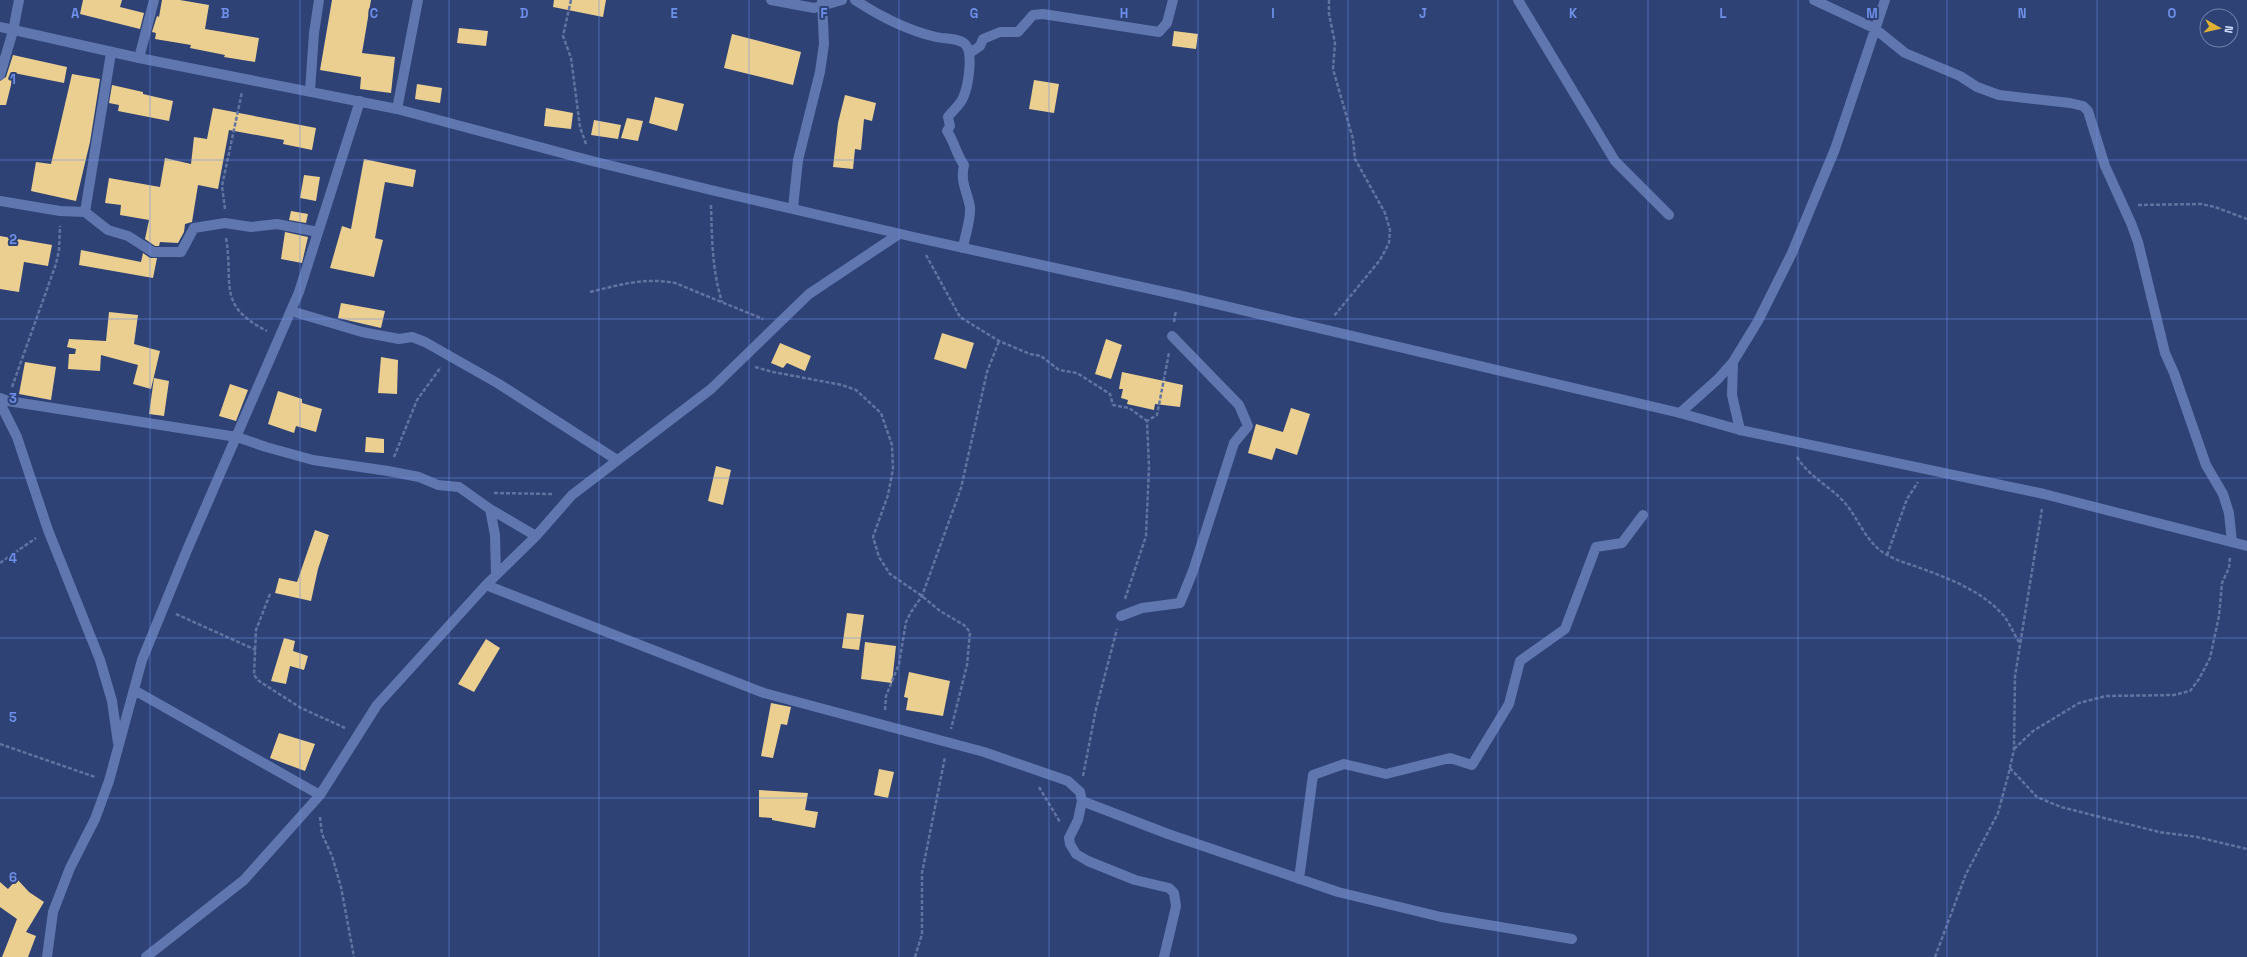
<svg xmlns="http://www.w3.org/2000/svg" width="2247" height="957" font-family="'Space Grotesk',sans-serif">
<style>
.building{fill:#ebcf91}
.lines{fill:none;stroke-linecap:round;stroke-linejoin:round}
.path{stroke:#6173a0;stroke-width:2.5;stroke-dasharray:4 2;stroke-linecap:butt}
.street{stroke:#5f77ae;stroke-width:10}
.secondary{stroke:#5f77ae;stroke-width:10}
.grid{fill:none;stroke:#6e90ea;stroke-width:1;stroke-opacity:0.55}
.grid-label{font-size:13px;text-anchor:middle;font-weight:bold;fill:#6e90ea;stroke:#2e4275;stroke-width:4;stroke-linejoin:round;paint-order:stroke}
</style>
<rect width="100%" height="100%" fill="#2e4275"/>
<!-- building -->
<path class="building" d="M 83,0 L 122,0 L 120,7 L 144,13 L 140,29 L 80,14 Z
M 162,0 L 180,0 L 209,5 L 205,29 L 259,38 L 255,62 L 224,57 L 225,55 L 190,48 L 191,45 L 155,39 L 156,33 L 152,32 L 157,16 L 159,17 Z
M 332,0 L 371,0 L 362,53 L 395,57 L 391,93 L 360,89 L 361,77 L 320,70 Z
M 554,0 L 606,0 L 603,17 L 553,7 Z
M 459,28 L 488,31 L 486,46 L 457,43 Z
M 1174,31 L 1198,34 L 1196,49 L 1172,46 Z
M 732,34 L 801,52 L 793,85 L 724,68 Z
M 13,55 L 67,67 L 64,83 L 14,73 L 6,105 L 0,105 L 0,81 L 6,77 Z
M 72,74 L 100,79 L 90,142 L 76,201 L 31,191 L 36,162 L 51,164 Z
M 1034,80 L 1059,84 L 1054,113 L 1029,109 Z
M 417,84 L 442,88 L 440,103 L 415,99 Z
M 112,85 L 143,92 L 143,94 L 173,101 L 169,121 L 118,111 L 119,105 L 109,103 Z
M 845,95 L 876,103 L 872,121 L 864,119 L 861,150 L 855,149 L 853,169 L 833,167 L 838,123 Z
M 655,97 L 684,104 L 677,131 L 649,123 Z
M 213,108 L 316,128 L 312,150 L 283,144 L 284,140 L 229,130 L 218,189 L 198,185 L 192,222 L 185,224 L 184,232 L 178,243 L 160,242 L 159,246 L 155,246 L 145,239 L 149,220 L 120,215 L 121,205 L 105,203 L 109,178 L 160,187 L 165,158 L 191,164 L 194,137 L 207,139 Z
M 546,108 L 573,113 L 571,129 L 544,126 Z
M 627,118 L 643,121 L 638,141 L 621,138 Z
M 594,120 L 621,125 L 618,139 L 591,135 Z
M 364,159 L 416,170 L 413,187 L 385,182 L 375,238 L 383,240 L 374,277 L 330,268 L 342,226 L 351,229 Z
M 304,175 L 320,177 L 316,201 L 300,198 Z
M 291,211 L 308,214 L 306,223 L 289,220 Z
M 285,232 L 308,237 L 302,263 L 281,259 Z
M 0,236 L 52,245 L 48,266 L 24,262 L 19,292 L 0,289 Z
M 81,250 L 141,262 L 143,253 L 150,258 L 157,258 L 153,278 L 79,265 Z
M 341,303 L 385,311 L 381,328 L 338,318 Z
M 109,312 L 138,315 L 134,344 L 160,351 L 151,389 L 133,384 L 138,365 L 101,355 L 100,371 L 68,369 L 69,354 L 75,354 L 76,349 L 67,347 L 69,339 L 106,341 Z
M 942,333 L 974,343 L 966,369 L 934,359 Z
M 1106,339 L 1122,345 L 1111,379 L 1095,374 Z
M 780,343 L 811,356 L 805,371 L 787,363 L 783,368 L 771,363 Z
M 381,357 L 398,360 L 397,394 L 378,393 Z
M 25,362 L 56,367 L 51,400 L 19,394 Z
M 1122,372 L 1183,385 L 1180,407 L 1155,404 L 1154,410 L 1127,404 L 1128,400 L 1121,398 L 1123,389 L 1119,389 Z
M 154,378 L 169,381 L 164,416 L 149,414 Z
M 230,384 L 248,390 L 236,421 L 219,416 Z
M 278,391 L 302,399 L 302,403 L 322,409 L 316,432 L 296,426 L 294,433 L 268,424 Z
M 1291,408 L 1310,414 L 1297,455 L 1276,448 L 1272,460 L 1248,453 L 1256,424 L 1283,432 Z
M 366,437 L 384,439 L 384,453 L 365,452 Z
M 716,466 L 731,470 L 723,505 L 708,501 Z
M 315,530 L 329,535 L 318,569 L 311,601 L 275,593 L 279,578 L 297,582 Z
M 847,613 L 864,615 L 859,650 L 842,648 Z
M 284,638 L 295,641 L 293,651 L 308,656 L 304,670 L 290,666 L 286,684 L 271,681 Z
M 486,639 L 500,648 L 474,692 L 458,684 Z
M 865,642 L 896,646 L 892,683 L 861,679 Z
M 909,672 L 950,681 L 943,716 L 906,710 L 908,698 L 904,697 Z
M 771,703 L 791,707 L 787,725 L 781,724 L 773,758 L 761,756 Z
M 279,733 L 315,744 L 305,771 L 270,758 Z
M 879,769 L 894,772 L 888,798 L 874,795 Z
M 759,790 L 808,793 L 805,810 L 818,812 L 815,828 L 772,820 L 772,818 L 759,817 Z
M 17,879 L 29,892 L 44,902 L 26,932 L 36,936 L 28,957 L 2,957 L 17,919 L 0,907 L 0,882 L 8,889 Z"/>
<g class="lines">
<!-- path -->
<path class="path" d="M 571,0 L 563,36 L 571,58 L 580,127 L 586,144
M 1329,0 L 1329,14 L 1335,43 L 1333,69 L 1353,139 L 1355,159 L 1385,213 L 1390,230 L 1389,243 L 1380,260 L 1334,316
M 711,205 C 712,238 712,270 722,302
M 2138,205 L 2201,204 L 2215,207 L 2247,219
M 225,209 L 222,186 L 242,92
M 226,238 C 234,285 216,305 267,331
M 926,255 L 960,317 L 999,341 L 1030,354 L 1041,356 L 1059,370 L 1077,373 L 1110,394 L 1113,405 L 1129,408 L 1147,421
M 590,292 C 619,285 645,277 675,283 L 763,319
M 1174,322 L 1176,310
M 755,367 L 773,372 L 842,385 L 856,390 L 881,413 L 892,445 L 893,469 L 888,495 L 873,537 L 879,557 L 890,574 L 922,596 L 940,611 L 964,625 L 970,632 L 967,665 L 951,729
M 12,387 L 56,264 L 59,250 L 60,226
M 394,457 L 417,400 L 441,367
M 1797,457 C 1809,477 1830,486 1845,503 C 1858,518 1866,542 1884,553 C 1896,561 1910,564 1923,569 C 1953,580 1983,592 2004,616 C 2010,624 2014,634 2019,642
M 494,493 L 553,494
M 1887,555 L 1907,499 L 1918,482
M 0,563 L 36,538
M 270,594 L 256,630 L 254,675 L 259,681 L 301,708 L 345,728
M 1125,599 L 1146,536 L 1149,467 L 1147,421 L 1157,415 L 1169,353
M 176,614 L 256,650
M 885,710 L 886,696 L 899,664 L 906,622 L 911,612 L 922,596 L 961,488 L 987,372 L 999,341
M 0,744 L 95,777
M 2014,749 L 2033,731 L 2079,703 L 2106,696 L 2174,695 L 2190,691 L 2199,679 L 2210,658 L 2219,616 L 2222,583 L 2229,568 L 2230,557
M 2010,768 L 2037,797 L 2061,807 L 2159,832 L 2197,837 L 2247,849
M 1083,776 L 1096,709 L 1117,629
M 1039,787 L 1060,822
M 320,817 L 322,834 L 332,856 L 341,887 L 354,957
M 915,957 L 922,934 L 922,873 L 945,757
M 1935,957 L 1966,874 L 1998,813 L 2008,776 L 2014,750 L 2015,676 L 2042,509"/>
<!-- street -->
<path class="street" d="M 771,0 L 814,8 L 842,0
M 855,0 C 881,17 906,30 936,37 C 944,39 959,38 965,44 C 974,53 968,87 963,98 C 960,105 953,110 948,117 L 950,126 L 947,131 C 955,143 956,154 964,165 C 960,183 967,190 970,207 C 971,220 965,235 963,248
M 1518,0 L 1615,161 L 1669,215
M 1814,0 L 1874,28 L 1905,53 L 1960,76 L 1977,87 L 1999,95 L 2070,103 L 2083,106 L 2088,111 L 2105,166 L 2131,223 L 2138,242 L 2165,353 L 2174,373 L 2206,465 L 2223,494 L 2229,513 L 2232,542
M 970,53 L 980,46 L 983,39 L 1000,32 L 1018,32 L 1033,15 L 1043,14 L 1159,32 L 1167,23 L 1173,0
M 139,58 L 154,0
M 0,75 L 13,31 L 19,0
M 310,91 L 314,33 L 319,0
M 397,109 L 418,0
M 0,201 L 60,211 L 85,212 L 108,230 L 128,236 L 153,252 L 181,252 L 194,228 L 225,223 L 251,227 L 277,224 L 318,232
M 793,208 L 798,160 L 820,72 L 824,44 L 822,0
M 85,212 L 111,53
M 291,311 L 362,332 L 399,339 L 412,337 L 425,342 L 499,384 L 617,460
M 1733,362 L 1732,395 L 1740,430
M 0,398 L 8,401 L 237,437 L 266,447 L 313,460 L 388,471 L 419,477 L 438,485 L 459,487 L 490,509 L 536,536
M 0,403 L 17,437 L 48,530 L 100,660 L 112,701 L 118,743
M 1680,413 L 1718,379 L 1733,362 L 1758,321 L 1792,253 L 1835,149 L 1885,0
M 490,509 L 495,535 L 496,575
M 486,585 L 764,693 L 984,752 L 1068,781 L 1080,792 L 1082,801 L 1078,820 L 1069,838 L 1070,844 L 1076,854 L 1088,861 L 1135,880 L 1169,888 L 1174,893 L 1176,906 L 1174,915 L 1164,957
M 1121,616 L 1142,608 L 1180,603 L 1193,571 L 1234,443 L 1248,426 L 1239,405 L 1172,336
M 134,690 L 320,795
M 1082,801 L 1168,834 L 1338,892 L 1441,917 L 1572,939
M 1299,879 L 1313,775 L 1344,764 L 1386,774 L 1450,758 L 1472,765 L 1509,704 L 1520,661 L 1565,629 L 1596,547 L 1622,543 L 1643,515
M 47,957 L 53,912 L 70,868 L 95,819 L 109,781 L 142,660 L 187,550 L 299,292 L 360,101
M 146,957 L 244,880 L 320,795 L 377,705 L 486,585 L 536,536 L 572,495 L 711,389 L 809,294 L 899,234"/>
<!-- secondary -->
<path class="secondary" d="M 0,27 L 139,58 L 397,109 L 592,161 L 711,190 L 918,238 L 1178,295 L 1680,413 L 1740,430 L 2044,494 L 2247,546"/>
</g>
<!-- grid -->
<path class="grid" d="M 150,0 L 150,957M 300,0 L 300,957M 449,0 L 449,957M 599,0 L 599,957M 749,0 L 749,957M 899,0 L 899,957M 1049,0 L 1049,957M 1198,0 L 1198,957M 1348,0 L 1348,957M 1498,0 L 1498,957M 1648,0 L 1648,957M 1798,0 L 1798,957M 1947,0 L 1947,957M 2097,0 L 2097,957M 0,160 L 2247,160M 0,319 L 2247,319M 0,478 L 2247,478M 0,638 L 2247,638M 0,798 L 2247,798"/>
<g class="grid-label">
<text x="75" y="18">A</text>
<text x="225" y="18">B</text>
<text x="374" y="18">C</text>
<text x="524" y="18">D</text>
<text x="674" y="18">E</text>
<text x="824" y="18">F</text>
<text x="974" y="18">G</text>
<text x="1124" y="18">H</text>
<text x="1273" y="18">I</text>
<text x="1423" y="18">J</text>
<text x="1573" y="18">K</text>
<text x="1723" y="18">L</text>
<text x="1872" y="18">M</text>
<text x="2022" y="18">N</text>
<text x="2172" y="18">O</text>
<text x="13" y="84">1</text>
<text x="13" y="244">2</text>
<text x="13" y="403">3</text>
<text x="13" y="563">4</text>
<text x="13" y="722">5</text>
<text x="13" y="882">6</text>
</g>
<!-- north arrow -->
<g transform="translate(2219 28) rotate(98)"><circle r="19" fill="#2e4275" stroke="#7081ac"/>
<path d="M0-3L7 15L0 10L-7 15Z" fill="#e0b034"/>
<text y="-6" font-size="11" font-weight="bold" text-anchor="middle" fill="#d2e0ff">N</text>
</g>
</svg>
